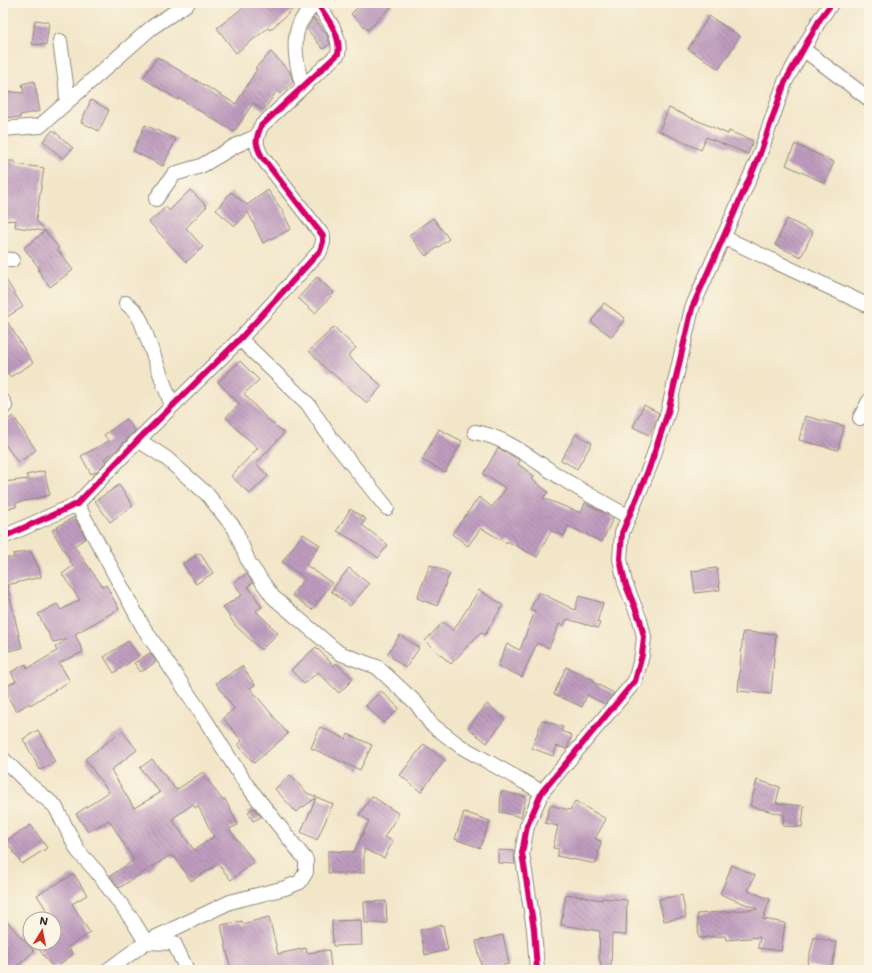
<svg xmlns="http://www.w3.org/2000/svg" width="872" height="973" font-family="Mali,sans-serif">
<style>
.building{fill:url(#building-back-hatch);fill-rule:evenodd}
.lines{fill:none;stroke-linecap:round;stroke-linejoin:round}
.minor-casing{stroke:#8e887a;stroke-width:16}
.minor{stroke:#fff;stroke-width:14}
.cycleway-casing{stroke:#fcf5e5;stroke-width:8}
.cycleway{stroke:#d6006c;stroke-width:6}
</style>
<defs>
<pattern id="building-back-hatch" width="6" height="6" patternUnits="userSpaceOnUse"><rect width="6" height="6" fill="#bf9cbf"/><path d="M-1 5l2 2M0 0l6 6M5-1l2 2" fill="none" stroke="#9b7f9b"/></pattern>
</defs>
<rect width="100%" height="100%" fill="#fcf5e5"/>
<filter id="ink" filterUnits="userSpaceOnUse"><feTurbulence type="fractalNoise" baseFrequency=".025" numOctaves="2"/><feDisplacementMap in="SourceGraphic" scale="8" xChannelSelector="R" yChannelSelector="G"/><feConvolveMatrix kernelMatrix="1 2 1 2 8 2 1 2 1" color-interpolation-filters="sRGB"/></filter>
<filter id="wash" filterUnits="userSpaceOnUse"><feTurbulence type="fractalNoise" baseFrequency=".012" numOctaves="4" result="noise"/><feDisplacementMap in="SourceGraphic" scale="16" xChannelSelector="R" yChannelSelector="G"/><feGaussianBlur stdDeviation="0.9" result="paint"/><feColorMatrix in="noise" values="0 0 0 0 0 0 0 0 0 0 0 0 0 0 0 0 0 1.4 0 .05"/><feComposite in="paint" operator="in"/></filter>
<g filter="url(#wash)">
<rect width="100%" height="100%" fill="#f2e6c9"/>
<g id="blocks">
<!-- building -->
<path class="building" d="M 249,3 L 300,3 L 270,30 L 268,28 L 236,53 L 217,28 Z
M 362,3 L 395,3 L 368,30 L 351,14 Z
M 709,16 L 740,36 L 719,69 L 688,49 Z
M 314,18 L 327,35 L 329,42 L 330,44 L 323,49 L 307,29 Z
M 35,20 L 49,22 L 46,45 L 32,44 Z
M 271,52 L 290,72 L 293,82 L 280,94 L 277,90 L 264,110 L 253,103 L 234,132 L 179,98 L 178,100 L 143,78 L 157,57 L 236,104 L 257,69 L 255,68 Z
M 34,81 L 40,111 L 20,115 L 20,118 L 3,117 L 3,91 L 24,93 L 22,84 Z
M 91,100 L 109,110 L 99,131 L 81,122 Z
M 669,108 L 728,134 L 729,131 L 753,141 L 748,154 L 706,137 L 701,150 L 659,131 Z
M 145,125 L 176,139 L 163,166 L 133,151 Z
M 53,130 L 73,148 L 63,159 L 43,141 Z
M 795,144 L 834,162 L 825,183 L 786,165 Z
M 3,161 L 15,161 L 15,164 L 44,168 L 36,220 L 59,248 L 57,249 L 73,270 L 50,287 L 38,270 L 40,269 L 24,248 L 45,231 L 15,227 L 16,220 L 3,221 Z
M 190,190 L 207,206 L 186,228 L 203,247 L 186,262 L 149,222 L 166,207 L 169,211 Z
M 268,190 L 282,210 L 291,229 L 263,243 L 248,212 L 235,226 L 216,210 L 231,192 L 247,205 Z
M 433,218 L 449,239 L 426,256 L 409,235 Z
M 787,219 L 813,232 L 801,257 L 775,245 Z
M 3,275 L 23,307 L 5,318 L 33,363 L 10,377 L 3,365 Z
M 317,277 L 334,293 L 315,313 L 298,298 Z
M 604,303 L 625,318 L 612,337 L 591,322 Z
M 334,327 L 356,348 L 348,356 L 382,386 L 367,403 L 331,372 L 330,373 L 309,351 Z
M 240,361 L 259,380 L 244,394 L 268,420 L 268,419 L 284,433 L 256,464 L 268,476 L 250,494 L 231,476 L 258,448 L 238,430 L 226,417 L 240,404 L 218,382 Z
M 644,405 L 659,413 L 649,435 L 633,427 Z
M 13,416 L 36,450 L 18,463 L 3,441 L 3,423 Z
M 805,416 L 844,426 L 838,450 L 799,440 Z
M 126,419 L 135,431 L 117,450 L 104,459 L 106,462 L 96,472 L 91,474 L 81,456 L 109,441 L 104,435 Z
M 439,429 L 462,441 L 445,472 L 422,460 Z
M 576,434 L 592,443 L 577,469 L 561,460 Z
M 498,448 L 520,460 L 518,464 L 534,476 L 532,479 L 548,492 L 543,498 L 581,513 L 585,503 L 613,518 L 602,542 L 568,526 L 564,536 L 551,531 L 537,557 L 507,541 L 506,543 L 481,528 L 468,546 L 452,534 L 479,497 L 492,507 L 506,488 L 483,474 Z
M 44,471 L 50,495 L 16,503 L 16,507 L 3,509 L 3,482 L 29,479 L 26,475 Z
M 119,485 L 133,506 L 110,522 L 95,501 Z
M 350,509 L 366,519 L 362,525 L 388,545 L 378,558 L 358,543 L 337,531 Z
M 74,517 L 86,538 L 74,546 L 103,587 L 106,585 L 119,609 L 75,634 L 83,652 L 59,663 L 70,681 L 30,705 L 30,703 L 16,711 L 3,688 L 16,681 L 11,672 L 26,664 L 27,669 L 57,651 L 55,647 L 68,639 L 53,642 L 38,614 L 57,604 L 61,610 L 80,600 L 62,574 L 73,566 L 52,530 Z
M 303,534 L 320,545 L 306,565 L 332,583 L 312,610 L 292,595 L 305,578 L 282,562 Z
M 30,551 L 39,568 L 41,577 L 7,585 L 22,648 L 3,652 L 3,558 L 14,558 L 13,554 Z
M 200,553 L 213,573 L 196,584 L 183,564 Z
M 430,565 L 450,573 L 437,606 L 417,598 Z
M 349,568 L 369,584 L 350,606 L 331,591 Z
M 717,568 L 720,590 L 695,593 L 692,571 Z
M 246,574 L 253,583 L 248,586 L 262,607 L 256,611 L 278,633 L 261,650 L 235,625 L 223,607 L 242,595 L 234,583 Z
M 479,590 L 503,605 L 485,635 L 481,632 L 451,664 L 425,641 L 443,622 L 453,631 Z
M 539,592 L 575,610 L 579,596 L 603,603 L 597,622 L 600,623 L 598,628 L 567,619 L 563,626 L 559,624 L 549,648 L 537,643 L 522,677 L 498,666 L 507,644 L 520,650 L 535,611 L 530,609 Z
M 743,632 L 776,634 L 771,694 L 738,691 Z
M 400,635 L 419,648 L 406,668 L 387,654 Z
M 128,641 L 139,656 L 114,673 L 104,657 Z
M 316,647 L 334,666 L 336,663 L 353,679 L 339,693 L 318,672 L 304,684 L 291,670 Z
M 150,653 L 156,662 L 141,672 L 134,663 Z
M 242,666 L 255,685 L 250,688 L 288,734 L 254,763 L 238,745 L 242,741 L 223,718 L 234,709 L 216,683 Z
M 566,667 L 594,680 L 593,682 L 614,693 L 605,704 L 587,695 L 582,707 L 554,694 Z
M 381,691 L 399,708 L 384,723 L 366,706 Z
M 487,704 L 505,719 L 487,743 L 468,728 Z
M 542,720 L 563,727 L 561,731 L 572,735 L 567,749 L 557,746 L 553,756 L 532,748 Z
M 320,727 L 346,739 L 348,734 L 372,745 L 360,770 L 311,748 Z
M 38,730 L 55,762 L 40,770 L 23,739 Z
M 122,731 L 137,750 L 111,770 L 134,808 L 160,793 L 140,768 L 152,759 L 176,790 L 203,772 L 222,800 L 225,799 L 238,825 L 229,829 L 254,862 L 231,880 L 218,864 L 191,881 L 175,857 L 173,858 L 171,855 L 119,888 L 110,876 L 134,860 L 109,820 L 88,832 L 76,814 L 109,792 L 85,759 ZM 193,804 L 195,808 L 198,806 L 214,837 L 194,850 L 172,819 Z
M 424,744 L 445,760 L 421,792 L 400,775 Z
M 290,775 L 307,793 L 333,804 L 317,840 L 301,832 L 316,798 L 296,812 L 275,789 Z
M 757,780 L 780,787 L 776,803 L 804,806 L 802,827 L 783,826 L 784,815 L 750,806 Z
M 501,791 L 526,797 L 521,817 L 500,812 Z
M 372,796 L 399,814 L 384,837 L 393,841 L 384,858 L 364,849 L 364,873 L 328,873 L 328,851 L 354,852 L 369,821 L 359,815 Z
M 575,801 L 606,819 L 595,839 L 601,841 L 596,864 L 557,856 L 559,849 L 553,848 L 558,826 L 545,823 L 550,805 L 570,810 Z
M 254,808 L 261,817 L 253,821 L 248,812 Z
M 464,812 L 490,821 L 480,848 L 455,839 Z
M 31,825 L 47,848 L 22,864 L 6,841 Z
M 498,850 L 514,851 L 515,864 L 498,863 Z
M 732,865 L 755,875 L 748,891 L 770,899 L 763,919 L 785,923 L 781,951 L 758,948 L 760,937 L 726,940 L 725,936 L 699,938 L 697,914 L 758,909 L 720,894 Z
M 74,874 L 87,895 L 72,904 L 90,933 L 68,947 L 73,954 L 54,969 L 34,943 L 54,943 L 54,932 L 58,929 L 54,923 L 54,919 L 52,919 L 37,895 Z
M 566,894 L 602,900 L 602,898 L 627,900 L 626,935 L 612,934 L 611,970 L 602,970 L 599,956 L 600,931 L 561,925 Z
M 682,895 L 686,917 L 664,921 L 659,899 Z
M 386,901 L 387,923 L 365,923 L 364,902 Z
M 269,917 L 278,954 L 306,948 L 307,953 L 329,950 L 331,968 L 309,970 L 231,970 L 221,925 L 242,921 L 242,924 Z
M 3,918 L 34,951 L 13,970 L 3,970 Z
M 361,920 L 362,945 L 333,946 L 332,921 Z
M 443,925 L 448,950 L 425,955 L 420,930 Z
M 503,935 L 509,964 L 482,969 L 476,941 Z
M 814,937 L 837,943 L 831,970 L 807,965 Z"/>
</g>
</g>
<g filter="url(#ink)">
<use href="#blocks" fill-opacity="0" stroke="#8e887a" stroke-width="1"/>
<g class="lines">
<defs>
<path id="minor" d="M 60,41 L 66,84 L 67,102
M 803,49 L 869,99
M 303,87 C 297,68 291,42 300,23 C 304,16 310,9 315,3
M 3,129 L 40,126 L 151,28 L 188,3
M 156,199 L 174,174 L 201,166 L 235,146 L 257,136
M 723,237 L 869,306
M 3,259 L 12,260
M 126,303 L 136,312 L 141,321 L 172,406
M 240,339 L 308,404 L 330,437 L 387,508
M 3,401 L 5,406
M 860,418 L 869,401
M 475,432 C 507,437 536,462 563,479 C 584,492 607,505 629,517
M 138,440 L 166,458 L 207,494 L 235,529 L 249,563 L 273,597 L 339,653 L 377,667 L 416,703 L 431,724 L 460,746 L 542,792
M 77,504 L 143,627 L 199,710 L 246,784 L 306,860 L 306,872 L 300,882 L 285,888 L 230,902 L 146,942 L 108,970
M 3,537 L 77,504 L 138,440 L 240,339 L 320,251 L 323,242 L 323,236 L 262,157 C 255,144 255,140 261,126 L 338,54 C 342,36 327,18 317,3
M 3,759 L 31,786 L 55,806 L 78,851 L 97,872 L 133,921 L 146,942 L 174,943 L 187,970
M 537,970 L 534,929 L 522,853 L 527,826 L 542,792 L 635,681 L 642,655 L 644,637 L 640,620 L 625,583 L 620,559 L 622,533 L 650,466 L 668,412 L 692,308 L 758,159 L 785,82 L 820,19 L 832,3"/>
</defs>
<!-- minor casing -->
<use href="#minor" class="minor-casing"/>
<!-- minor -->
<use href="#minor" class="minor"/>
<defs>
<path id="cycleway" d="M 3,537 L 77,504 L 138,440 L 240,339 L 320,251 L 323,242 L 323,236 L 262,157 C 255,144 255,140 261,126 L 338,54 C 342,36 327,18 317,3
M 537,970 L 534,929 L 522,853 L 527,826 L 542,792 L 635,681 L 642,655 L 644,637 L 640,620 L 625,583 L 620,559 L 622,533 L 650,466 L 668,412 L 692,308 L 758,159 L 785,82 L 820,19 L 832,3"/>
</defs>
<!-- cycleway casing -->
<use href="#cycleway" class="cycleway-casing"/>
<!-- cycleway -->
<use href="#cycleway" class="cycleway"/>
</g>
</g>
<!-- margin -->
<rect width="872" height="973" fill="none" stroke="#fcf5e5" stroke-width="16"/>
<!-- north arrow -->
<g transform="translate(42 931) rotate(10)"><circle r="19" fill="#fcf5e5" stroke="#a8a49b"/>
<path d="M0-3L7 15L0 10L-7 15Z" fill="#c8321e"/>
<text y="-6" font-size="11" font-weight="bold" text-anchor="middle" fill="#2b2b2b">N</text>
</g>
</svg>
